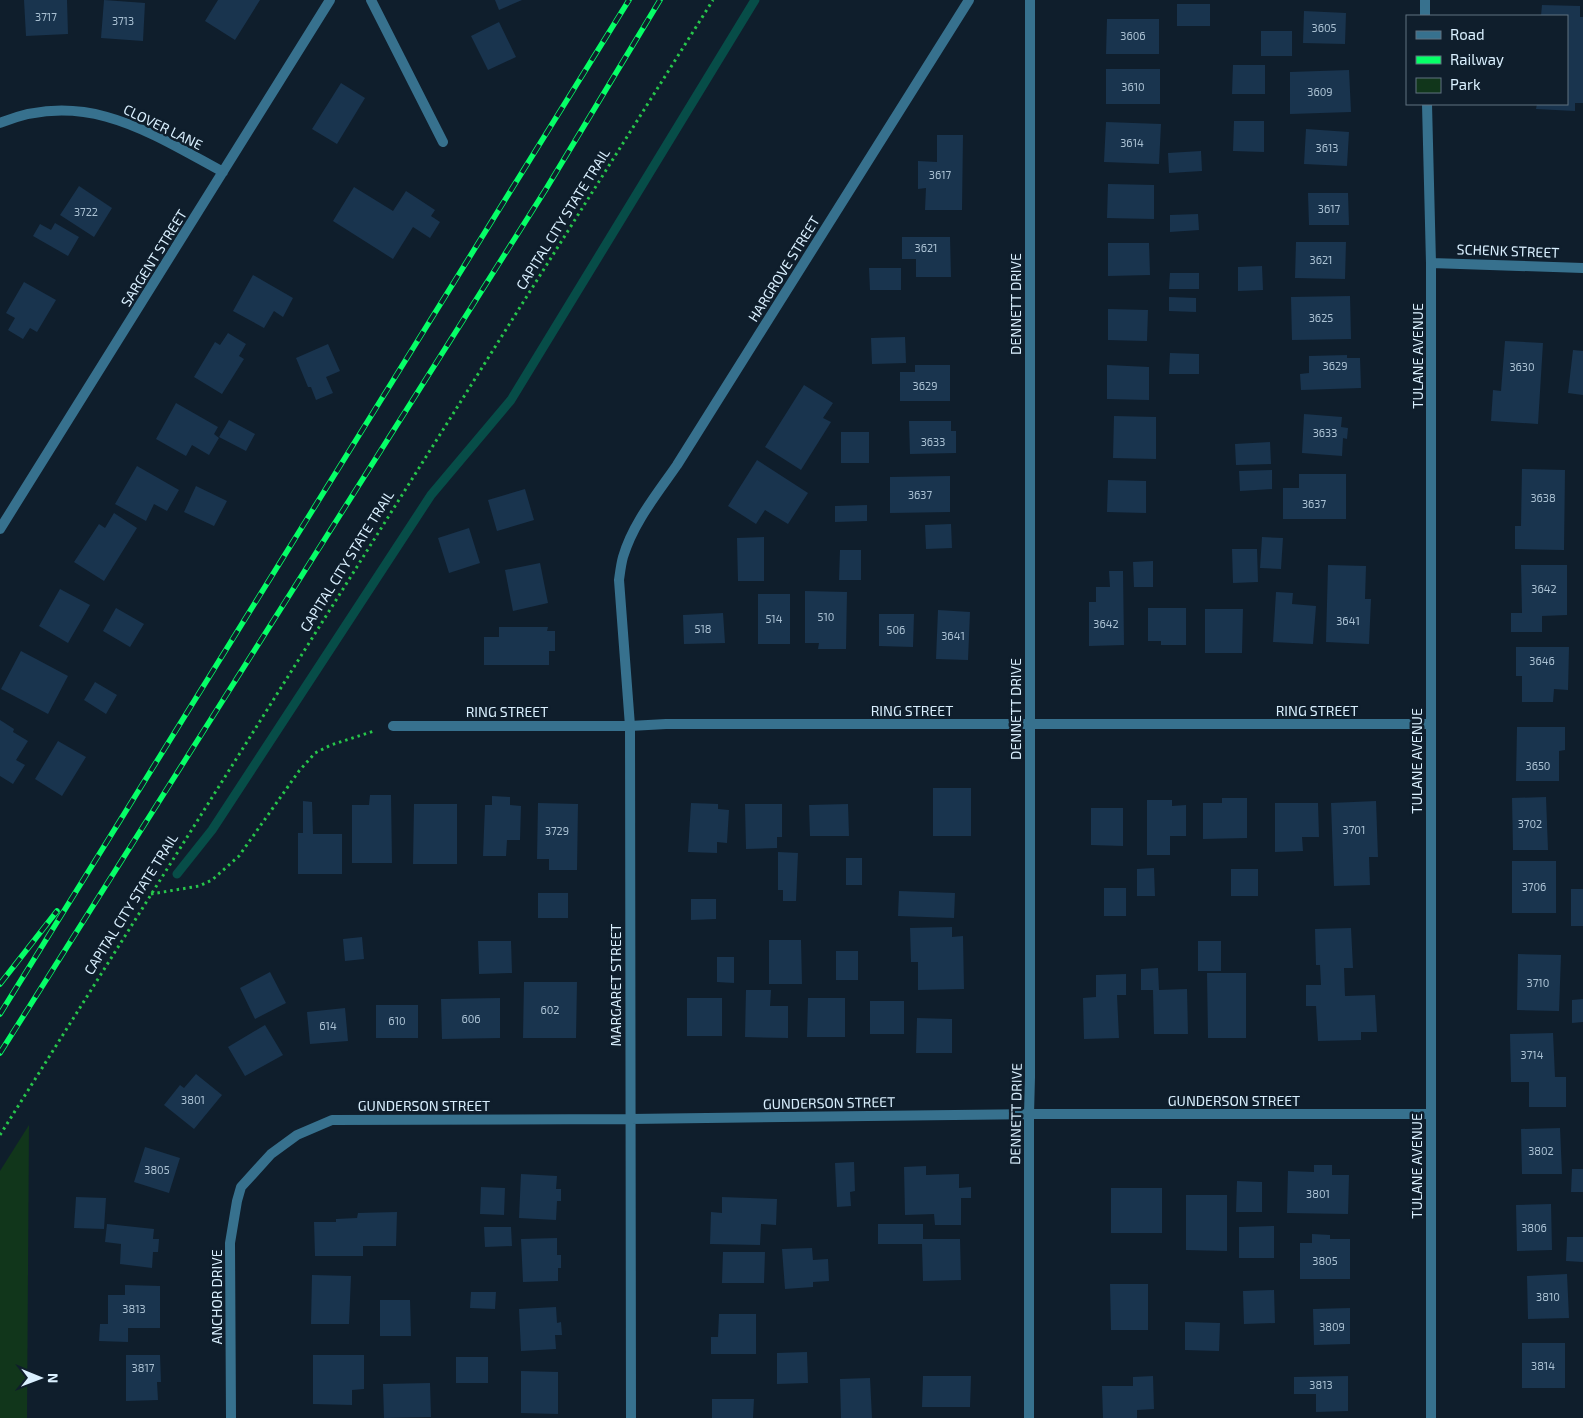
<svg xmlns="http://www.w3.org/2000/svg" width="1583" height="1418" font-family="'Exo 2',sans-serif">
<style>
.green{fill:#11361b}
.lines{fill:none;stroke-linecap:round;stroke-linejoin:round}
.stream{stroke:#074d48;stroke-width:9}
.building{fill:#19344e}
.path{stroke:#27c64b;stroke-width:3;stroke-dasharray:2.5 4;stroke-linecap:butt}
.minor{stroke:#37718e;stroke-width:10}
.rail-casing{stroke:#06ff67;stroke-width:5.5}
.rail{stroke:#0f1e2c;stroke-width:4;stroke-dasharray:11;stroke-linecap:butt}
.labels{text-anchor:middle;stroke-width:5;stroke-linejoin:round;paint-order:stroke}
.number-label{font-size:11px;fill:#aac1d3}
.street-label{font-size:14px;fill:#daf0ff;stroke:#0f1e2c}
</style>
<rect width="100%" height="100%" fill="#0f1e2c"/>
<!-- green -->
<path class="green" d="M 29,1125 L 27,1418 L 0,1418 L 0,1171 Z"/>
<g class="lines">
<!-- stream -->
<path class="stream" d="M 177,874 L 212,830 L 431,495 L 511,400 L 755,0"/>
</g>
<!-- building -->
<path class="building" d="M 24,0 L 67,0 L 68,34 L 26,36 Z
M 104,0 L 145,3 L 143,41 L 101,38 Z
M 218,0 L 260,0 L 235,40 L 205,21 Z
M 495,0 L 522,0 L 499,10 Z
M 1177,4 L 1210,4 L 1210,26 L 1177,26 Z
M 1542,5 L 1580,6 L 1580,17 L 1583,17 L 1583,103 L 1575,103 L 1575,111 L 1536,109 L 1537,104 L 1567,104 L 1567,16 L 1541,16 Z
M 1304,11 L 1346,13 L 1345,44 L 1303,43 Z
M 1107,19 L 1159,19 L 1159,54 L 1106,54 Z
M 499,22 L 516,57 L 488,70 L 471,36 Z
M 1261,31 L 1292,31 L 1292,56 L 1261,56 Z
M 1233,65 L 1265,65 L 1265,94 L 1232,94 Z
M 1106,69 L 1160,69 L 1160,104 L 1106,104 Z
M 1349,70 L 1351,112 L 1290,114 L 1290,72 Z
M 341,83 L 365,98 L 337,144 L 312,129 Z
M 1234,121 L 1264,121 L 1264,152 L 1233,151 Z
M 1106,122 L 1161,124 L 1159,164 L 1104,162 Z
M 1306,129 L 1349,132 L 1347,166 L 1304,164 Z
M 937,135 L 963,135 L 962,210 L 925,210 L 926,188 L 918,189 L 918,161 L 937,162 Z
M 1201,151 L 1202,171 L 1169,173 L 1168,153 Z
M 1108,184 L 1154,185 L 1154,219 L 1107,218 Z
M 79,186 L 112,208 L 94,237 L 60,215 Z
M 354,187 L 393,211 L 406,191 L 435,210 L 431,216 L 440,222 L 430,238 L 413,227 L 393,259 L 333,221 Z
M 1308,193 L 1348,193 L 1349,225 L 1309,225 Z
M 1198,214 L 1199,230 L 1170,232 L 1170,215 Z
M 55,223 L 79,237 L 68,256 L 33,236 L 40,224 L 51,230 Z
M 902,237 L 950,237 L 951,277 L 916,277 L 916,259 L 902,259 Z
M 1296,242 L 1346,242 L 1345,279 L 1295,278 Z
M 1108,243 L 1149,243 L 1150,275 L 1108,276 Z
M 1262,266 L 1263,290 L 1238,291 L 1238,267 Z
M 869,268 L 901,268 L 901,290 L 870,290 Z
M 1170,273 L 1199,273 L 1199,289 L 1169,289 Z
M 253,275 L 293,298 L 283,317 L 274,311 L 264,328 L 233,311 Z
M 24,282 L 56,300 L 37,332 L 30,328 L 23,339 L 8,330 L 15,318 L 6,313 Z
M 1350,296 L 1351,339 L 1292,340 L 1291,297 Z
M 1169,297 L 1196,298 L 1196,312 L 1169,311 Z
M 1108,309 L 1148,310 L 1147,341 L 1108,340 Z
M 228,333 L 246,344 L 239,356 L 244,359 L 222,394 L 194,377 L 215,342 L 220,345 Z
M 905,337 L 906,363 L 872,364 L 871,338 Z
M 1505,341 L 1543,343 L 1538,424 L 1491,421 L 1493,390 L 1501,391 Z
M 328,344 L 340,371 L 326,377 L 333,393 L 316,400 L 311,387 L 308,387 L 296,358 Z
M 1573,350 L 1583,351 L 1583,395 L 1568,393 Z
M 1170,353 L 1199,354 L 1199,374 L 1169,374 Z
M 1347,355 L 1347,358 L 1360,358 L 1361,388 L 1301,390 L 1300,374 L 1309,373 L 1309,356 Z
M 915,365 L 950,365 L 950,401 L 900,401 L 900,372 L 915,372 Z
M 1107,365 L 1149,367 L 1149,400 L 1107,399 Z
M 804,385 L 833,403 L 823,418 L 831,422 L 801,470 L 765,447 Z
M 176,403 L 218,427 L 214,434 L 219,438 L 209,455 L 192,445 L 186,456 L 156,439 Z
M 1304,414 L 1342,417 L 1341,427 L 1348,428 L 1347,439 L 1343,438 L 1342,456 L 1302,453 Z
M 1114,416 L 1156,417 L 1156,459 L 1113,458 Z
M 229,420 L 255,434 L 246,451 L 219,437 Z
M 909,421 L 951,421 L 951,431 L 956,431 L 956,453 L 910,454 Z
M 841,432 L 869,432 L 869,463 L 841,463 Z
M 1270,442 L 1271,464 L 1236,465 L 1235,444 Z
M 757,460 L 808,493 L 788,524 L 765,510 L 756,524 L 728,506 Z
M 137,466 L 179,490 L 167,511 L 154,504 L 146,521 L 115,504 Z
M 1522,469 L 1565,470 L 1564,550 L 1515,549 L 1515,526 L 1521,526 Z
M 1272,470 L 1272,489 L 1240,491 L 1239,471 Z
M 1299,474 L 1346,474 L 1346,519 L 1283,519 L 1283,488 L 1299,488 Z
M 950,476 L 950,512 L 890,513 L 890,477 Z
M 1108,480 L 1146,481 L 1146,513 L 1107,512 Z
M 196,486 L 227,501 L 214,526 L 184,512 Z
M 525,489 L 534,520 L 497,531 L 488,500 Z
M 867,505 L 867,521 L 835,522 L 835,506 Z
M 114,513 L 137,528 L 104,581 L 74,562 L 99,524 L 105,528 Z
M 951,524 L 952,548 L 926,549 L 925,525 Z
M 469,528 L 480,563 L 449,573 L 438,538 Z
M 764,537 L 764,581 L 738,581 L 737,538 Z
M 1262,537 L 1283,538 L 1281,569 L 1260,568 Z
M 1232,549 L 1257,549 L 1258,582 L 1233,583 Z
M 840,550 L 861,550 L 861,580 L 839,580 Z
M 1153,561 L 1153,587 L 1134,587 L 1133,562 Z
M 540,563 L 548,603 L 513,611 L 505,570 Z
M 1328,565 L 1366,566 L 1365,599 L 1371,599 L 1369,644 L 1326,642 Z
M 1521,565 L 1567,565 L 1567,615 L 1542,616 L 1542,632 L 1511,632 L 1511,613 L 1522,613 Z
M 1109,571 L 1123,571 L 1124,645 L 1089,646 L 1089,602 L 1096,602 L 1096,587 L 1110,587 Z
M 60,589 L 90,605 L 68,643 L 39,626 Z
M 805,591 L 847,592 L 846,649 L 818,649 L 819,643 L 805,643 Z
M 1276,592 L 1293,593 L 1292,604 L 1316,606 L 1313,644 L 1273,642 Z
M 758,594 L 790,594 L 790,644 L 758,644 Z
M 116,608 L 144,624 L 130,647 L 103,631 Z
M 1148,608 L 1186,608 L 1186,645 L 1161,645 L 1161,641 L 1148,641 Z
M 1205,609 L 1243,609 L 1242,653 L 1205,653 Z
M 938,610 L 970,612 L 968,660 L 936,659 Z
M 723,613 L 725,643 L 684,644 L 683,615 Z
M 879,614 L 914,614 L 913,647 L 879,646 Z
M 499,627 L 548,627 L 547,631 L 555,631 L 555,651 L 549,651 L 549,665 L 484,665 L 484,637 L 499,637 Z
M 1516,647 L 1569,647 L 1568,690 L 1554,689 L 1553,702 L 1522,702 L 1522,676 L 1516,676 Z
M 21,651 L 68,676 L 48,714 L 1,689 Z
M 95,682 L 117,695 L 106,714 L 84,700 Z
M 0,720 L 14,729 L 13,732 L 28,741 L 16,760 L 25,765 L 13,784 L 0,776 Z
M 1517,727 L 1565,727 L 1565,750 L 1559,751 L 1559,781 L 1516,781 Z
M 58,741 L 86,757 L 62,796 L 35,779 Z
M 933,788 L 971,788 L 971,836 L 933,836 Z
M 370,795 L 391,795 L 392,863 L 352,863 L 352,805 L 369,805 Z
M 492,796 L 510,797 L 510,805 L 521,806 L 520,840 L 507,840 L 506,856 L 483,856 L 485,805 L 492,805 Z
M 1546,797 L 1548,850 L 1513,850 L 1512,798 Z
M 1222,798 L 1247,798 L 1247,838 L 1203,839 L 1203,803 L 1222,803 Z
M 1147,800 L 1172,800 L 1172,806 L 1186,805 L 1186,836 L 1170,836 L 1170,855 L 1147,855 Z
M 303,801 L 312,802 L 313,834 L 342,834 L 342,874 L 298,874 L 298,833 L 303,833 Z
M 1376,801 L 1378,857 L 1369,857 L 1370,885 L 1334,886 L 1331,803 Z
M 538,803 L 578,804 L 577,870 L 549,870 L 549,859 L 537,859 Z
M 691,803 L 718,804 L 718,809 L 729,810 L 727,843 L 717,842 L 717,853 L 688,852 Z
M 1275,803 L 1318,803 L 1319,837 L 1302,837 L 1303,851 L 1275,852 Z
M 414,804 L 457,804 L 457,864 L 413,864 Z
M 745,804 L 782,804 L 782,837 L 777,837 L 777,848 L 746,849 Z
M 848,804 L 849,836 L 810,836 L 809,805 Z
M 1091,808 L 1123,808 L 1123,846 L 1091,845 Z
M 778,852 L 798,853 L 796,901 L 783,901 L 783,890 L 778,890 Z
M 846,858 L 862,858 L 862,885 L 846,885 Z
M 1512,861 L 1556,861 L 1556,913 L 1512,913 Z
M 1154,868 L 1155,896 L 1137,896 L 1137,869 Z
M 1231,869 L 1258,869 L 1258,896 L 1231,896 Z
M 1104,888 L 1126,888 L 1126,916 L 1104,916 Z
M 1571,889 L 1583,889 L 1583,926 L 1571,926 Z
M 899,891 L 955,893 L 954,918 L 898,916 Z
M 538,893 L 568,893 L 568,918 L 538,918 Z
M 691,899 L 716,899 L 716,919 L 691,920 Z
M 952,927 L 952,937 L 963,936 L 964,989 L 918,990 L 918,962 L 911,962 L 910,928 Z
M 1351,928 L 1353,968 L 1344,968 L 1345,996 L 1375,995 L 1377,1032 L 1361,1032 L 1361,1040 L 1318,1041 L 1316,1006 L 1306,1006 L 1306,985 L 1321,985 L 1320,965 L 1316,965 L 1315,929 Z
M 362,937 L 364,959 L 345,961 L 343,939 Z
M 769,940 L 801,940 L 802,984 L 769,984 Z
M 478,941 L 511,941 L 512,973 L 479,974 Z
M 1198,941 L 1221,941 L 1221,971 L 1198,971 Z
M 836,951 L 858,951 L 858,980 L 836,980 Z
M 1518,954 L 1561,955 L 1559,1011 L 1517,1010 Z
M 717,957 L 734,957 L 734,983 L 717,982 Z
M 1158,968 L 1159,990 L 1187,989 L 1188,1034 L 1154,1034 L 1153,990 L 1141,990 L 1141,969 Z
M 270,972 L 286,1003 L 255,1019 L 240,988 Z
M 1207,973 L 1246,973 L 1246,1038 L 1208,1038 Z
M 1126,974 L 1126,995 L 1117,995 L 1119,1038 L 1084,1039 L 1083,998 L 1096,997 L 1096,975 Z
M 524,982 L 577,982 L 576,1038 L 523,1038 Z
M 746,990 L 771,990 L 770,1006 L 788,1006 L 788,1038 L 745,1037 Z
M 500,998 L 500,1038 L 442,1039 L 441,999 Z
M 687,998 L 722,998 L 722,1036 L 687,1036 Z
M 808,998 L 845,998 L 845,1037 L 807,1037 Z
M 1583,999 L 1583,1022 L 1572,1023 L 1572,1000 Z
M 870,1001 L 904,1001 L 904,1034 L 870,1034 Z
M 376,1005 L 418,1005 L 418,1038 L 376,1038 Z
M 345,1008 L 348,1041 L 310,1044 L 307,1012 Z
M 917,1018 L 952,1019 L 952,1053 L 916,1053 Z
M 265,1025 L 283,1055 L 245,1076 L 228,1047 Z
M 1553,1033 L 1555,1077 L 1566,1077 L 1566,1107 L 1529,1107 L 1529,1082 L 1511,1082 L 1510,1034 Z
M 196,1074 L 222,1095 L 194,1129 L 164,1105 L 180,1085 L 184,1088 Z
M 1560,1128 L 1562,1174 L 1522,1174 L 1521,1129 Z
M 145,1147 L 180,1158 L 169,1193 L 134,1182 Z
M 854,1162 L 855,1191 L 850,1192 L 851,1206 L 837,1207 L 835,1163 Z
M 1314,1165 L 1332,1165 L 1332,1175 L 1349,1175 L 1348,1214 L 1287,1213 L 1288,1171 L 1314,1172 Z
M 926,1166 L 926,1175 L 959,1174 L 959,1188 L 971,1187 L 971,1198 L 961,1198 L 961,1225 L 935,1225 L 934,1214 L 905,1215 L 904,1167 Z
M 1572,1169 L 1583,1169 L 1583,1192 L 1571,1192 Z
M 521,1174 L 557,1176 L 556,1189 L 561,1189 L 561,1201 L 557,1201 L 556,1220 L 519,1218 Z
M 1237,1181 L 1262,1182 L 1262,1212 L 1236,1212 Z
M 481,1187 L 505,1188 L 504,1215 L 480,1214 Z
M 1111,1188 L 1162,1188 L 1162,1233 L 1111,1233 Z
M 1186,1195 L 1227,1195 L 1227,1251 L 1186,1250 Z
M 76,1197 L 106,1198 L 104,1229 L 74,1228 Z
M 722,1197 L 777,1199 L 776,1225 L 761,1224 L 760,1245 L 710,1244 L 711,1212 L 722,1213 Z
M 1551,1204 L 1552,1250 L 1517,1251 L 1516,1205 Z
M 397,1212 L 396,1246 L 363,1246 L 363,1256 L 315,1256 L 314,1222 L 336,1222 L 336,1219 L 357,1218 L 358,1213 Z
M 107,1224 L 154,1229 L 153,1239 L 159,1239 L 158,1252 L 153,1252 L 152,1268 L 120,1264 L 121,1244 L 105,1242 Z
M 878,1224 L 923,1224 L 923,1239 L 960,1239 L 961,1280 L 923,1281 L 922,1244 L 878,1244 Z
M 1274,1226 L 1274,1258 L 1239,1258 L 1239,1227 Z
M 484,1227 L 511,1227 L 512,1246 L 485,1247 Z
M 1312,1234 L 1330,1235 L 1330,1239 L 1350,1239 L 1350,1279 L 1300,1279 L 1300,1243 L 1312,1243 Z
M 1567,1237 L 1583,1237 L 1583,1262 L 1566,1261 Z
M 557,1238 L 557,1255 L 561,1255 L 561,1268 L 558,1268 L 558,1281 L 523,1282 L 521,1239 Z
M 812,1248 L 813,1260 L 828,1259 L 829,1281 L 813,1282 L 813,1287 L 785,1289 L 782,1249 Z
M 723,1252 L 765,1252 L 764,1283 L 722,1283 Z
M 1567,1274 L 1569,1318 L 1528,1319 L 1527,1276 Z
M 312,1275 L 351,1276 L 349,1324 L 311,1324 Z
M 1110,1284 L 1148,1284 L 1148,1330 L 1111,1330 Z
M 125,1285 L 160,1286 L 160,1328 L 128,1328 L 128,1342 L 99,1341 L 100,1324 L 108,1324 L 108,1295 L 125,1295 Z
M 1274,1290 L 1275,1323 L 1244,1324 L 1243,1291 Z
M 471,1292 L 496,1292 L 495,1309 L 470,1308 Z
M 380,1300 L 410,1300 L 411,1336 L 380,1336 Z
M 556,1307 L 557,1323 L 561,1322 L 562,1335 L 555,1335 L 556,1349 L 521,1351 L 519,1309 Z
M 1350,1308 L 1350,1344 L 1314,1345 L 1313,1309 Z
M 719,1314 L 756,1314 L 756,1354 L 711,1354 L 711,1337 L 718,1337 Z
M 1185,1322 L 1220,1323 L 1219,1351 L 1185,1350 Z
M 1522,1343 L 1565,1343 L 1565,1388 L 1522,1388 Z
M 807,1352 L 808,1383 L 777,1384 L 777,1353 Z
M 126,1355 L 160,1355 L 161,1382 L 157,1382 L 158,1400 L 126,1401 Z
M 313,1355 L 364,1355 L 364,1389 L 352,1390 L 352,1405 L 313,1404 Z
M 456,1357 L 488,1357 L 488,1383 L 456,1383 Z
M 521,1371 L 558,1372 L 558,1414 L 521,1413 Z
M 923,1376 L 971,1376 L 970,1407 L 922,1407 Z
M 1153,1376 L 1154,1409 L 1137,1410 L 1137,1418 L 1103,1418 L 1102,1386 L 1133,1386 L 1133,1377 Z
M 1348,1376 L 1348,1411 L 1316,1412 L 1316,1394 L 1294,1394 L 1294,1377 Z
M 870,1378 L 872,1418 L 841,1418 L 840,1379 Z
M 430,1383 L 431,1417 L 384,1418 L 383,1384 Z
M 712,1399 L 754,1399 L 753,1418 L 712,1418 Z"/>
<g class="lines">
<!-- path -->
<path class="path" d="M 151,894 L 199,886 L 212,880 L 239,856 L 299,771 L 315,753 L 331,745 L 374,731
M 0,1135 L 713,0"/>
<!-- minor -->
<path class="minor" d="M 371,0 L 443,142
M 1425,0 L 1425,16
M 1427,104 L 1431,263 L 1431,1418
M 0,123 C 85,88 151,133 223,172
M 1431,263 L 1583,268
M 0,529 L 330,0
M 393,726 L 630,726 L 666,724 L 1431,724
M 231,1418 L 230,1243 L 237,1201 L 241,1187 L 271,1154 L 297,1135 L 332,1120 L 630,1119 L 1029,1114 L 1431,1114
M 631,1418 L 630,726 L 619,580 C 620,573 621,564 623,557 C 633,523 657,494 677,465 L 969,0
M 1029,1418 L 1029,1114 L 1030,1077 L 1030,0"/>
<defs>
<path id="rail" d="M 0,984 L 57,911
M 0,1014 L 629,0
M 0,1053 L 546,189 L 660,0"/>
</defs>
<!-- rail casing -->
<use href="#rail" class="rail-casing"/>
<!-- rail -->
<use href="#rail" class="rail"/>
</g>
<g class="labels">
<!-- number labels -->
<g class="number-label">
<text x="46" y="21">3717</text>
<text x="123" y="25">3713</text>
<text x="1324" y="32">3605</text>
<text x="1133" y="40">3606</text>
<text x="1133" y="91">3610</text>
<text x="1320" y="96">3609</text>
<text x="1132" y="147">3614</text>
<text x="1327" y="152">3613</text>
<text x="940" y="179">3617</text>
<text x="1329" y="213">3617</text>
<text x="86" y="216">3722</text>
<text x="926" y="252">3621</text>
<text x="1321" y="264">3621</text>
<text x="1321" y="322">3625</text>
<text x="1335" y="370">3629</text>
<text x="1522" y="371">3630</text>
<text x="925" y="390">3629</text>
<text x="1325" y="437">3633</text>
<text x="933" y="446">3633</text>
<text x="920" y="499">3637</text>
<text x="1543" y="502">3638</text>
<text x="1314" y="508">3637</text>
<text x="1544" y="593">3642</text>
<text x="826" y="621">510</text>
<text x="774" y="623">514</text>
<text x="1348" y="625">3641</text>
<text x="1106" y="628">3642</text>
<text x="703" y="633">518</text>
<text x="896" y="634">506</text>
<text x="953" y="640">3641</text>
<text x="1542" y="665">3646</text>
<text x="1538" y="770">3650</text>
<text x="1530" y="828">3702</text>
<text x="1354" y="834">3701</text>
<text x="557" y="835">3729</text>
<text x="1534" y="891">3706</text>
<text x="1538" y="987">3710</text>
<text x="550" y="1014">602</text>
<text x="471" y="1023">606</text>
<text x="397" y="1025">610</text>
<text x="328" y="1030">614</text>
<text x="1532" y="1059">3714</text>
<text x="193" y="1104">3801</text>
<text x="1541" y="1155">3802</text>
<text x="157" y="1174">3805</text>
<text x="1318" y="1198">3801</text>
<text x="1534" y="1232">3806</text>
<text x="1325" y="1265">3805</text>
<text x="1548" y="1301">3810</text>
<text x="134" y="1313">3813</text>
<text x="1332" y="1331">3809</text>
<text x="1543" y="1370">3814</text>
<text x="143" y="1372">3817</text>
<text x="1321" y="1389">3813</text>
</g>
<!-- street labels -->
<g class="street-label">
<text transform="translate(163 127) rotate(26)" y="5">CLOVER LANE</text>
<text transform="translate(563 219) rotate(-58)" y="5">CAPITAL CITY STATE TRAIL</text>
<text transform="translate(1508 251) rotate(2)" y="5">SCHENK STREET</text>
<text transform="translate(154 258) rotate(-58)" y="5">SARGENT STREET</text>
<text transform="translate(784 269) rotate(-58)" y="5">HARGROVE STREET</text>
<text transform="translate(1016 304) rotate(-90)" y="5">DENNETT DRIVE</text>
<text transform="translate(1418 356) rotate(-90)" y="5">TULANE AVENUE</text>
<text transform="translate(347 561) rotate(-58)" y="5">CAPITAL CITY STATE TRAIL</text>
<text transform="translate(1016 709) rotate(-90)" y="5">DENNETT DRIVE</text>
<text x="912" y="716">RING STREET</text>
<text x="1317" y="716">RING STREET</text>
<text x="507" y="717">RING STREET</text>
<text transform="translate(1417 761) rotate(-90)" y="5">TULANE AVENUE</text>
<text transform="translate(131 904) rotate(-58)" y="5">CAPITAL CITY STATE TRAIL</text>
<text transform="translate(616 985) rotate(-90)" y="5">MARGARET STREET</text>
<text x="1234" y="1106">GUNDERSON STREET</text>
<text transform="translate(829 1103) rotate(-1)" y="5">GUNDERSON STREET</text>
<text x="424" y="1111">GUNDERSON STREET</text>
<text transform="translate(1016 1114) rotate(-89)" y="5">DENNETT DRIVE</text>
<text transform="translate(1417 1166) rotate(-90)" y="5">TULANE AVENUE</text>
<text transform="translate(217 1297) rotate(-90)" y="5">ANCHOR DRIVE</text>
</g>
</g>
<!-- legend -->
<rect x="1406" y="15" width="162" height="90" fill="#0f1e2c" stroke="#607280"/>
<rect x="1416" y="31" width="25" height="8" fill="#37718e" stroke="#607280"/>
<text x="1450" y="40" font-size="15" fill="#daf0ff">Road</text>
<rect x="1416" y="56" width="25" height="8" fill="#06ff67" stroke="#607280"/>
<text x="1450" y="65" font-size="15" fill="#daf0ff">Railway</text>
<rect x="1416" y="78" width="25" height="15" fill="#11361b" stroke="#607280"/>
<text x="1450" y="90" font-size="15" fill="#daf0ff">Park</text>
<!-- north arrow -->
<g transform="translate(40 1378) rotate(91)" stroke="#0f1e2c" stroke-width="4" paint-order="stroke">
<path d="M0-4L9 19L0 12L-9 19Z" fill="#daf0ff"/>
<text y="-8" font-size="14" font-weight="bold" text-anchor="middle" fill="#daf0ff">N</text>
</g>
</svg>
